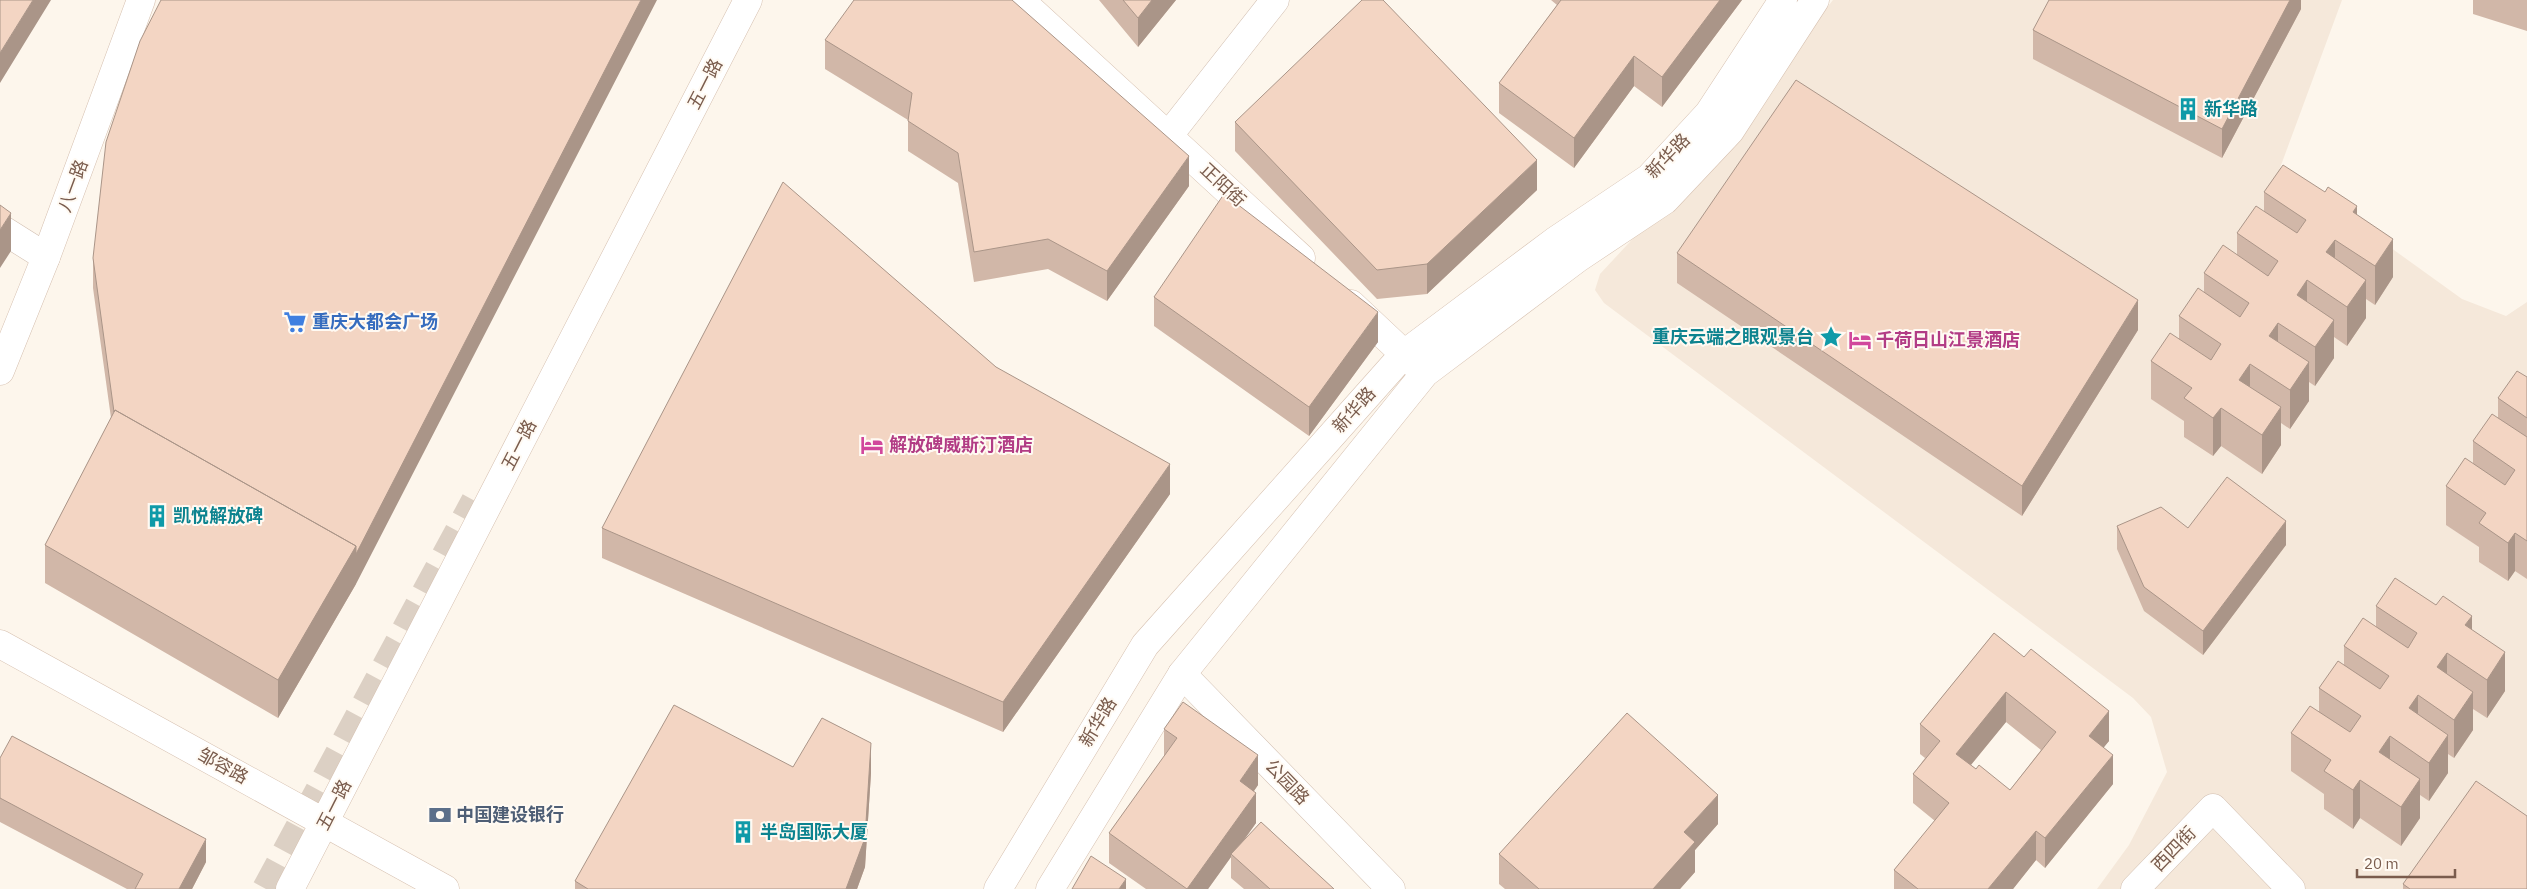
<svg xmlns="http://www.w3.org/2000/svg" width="2527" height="889" font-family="'IBM Plex Sans','Noto Sans SC',sans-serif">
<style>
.residential{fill:#f5e8da}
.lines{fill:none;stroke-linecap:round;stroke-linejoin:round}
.secondary-tunnel{stroke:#dcd0c4;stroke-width:28;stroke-dasharray:28 14;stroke-linecap:butt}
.street-casing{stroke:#d1beb0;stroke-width:29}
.secondary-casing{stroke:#d6c0b0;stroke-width:29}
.street{stroke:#fff;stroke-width:28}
.secondary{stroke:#fff;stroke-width:28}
.wall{fill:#d1b7a8;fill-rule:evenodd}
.shaded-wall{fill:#aa9588}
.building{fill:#f3d5c3;stroke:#aa9588;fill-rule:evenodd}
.labels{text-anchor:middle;stroke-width:4;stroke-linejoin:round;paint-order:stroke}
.street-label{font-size:18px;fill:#7a5c4d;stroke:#fffaf3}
.culture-label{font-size:18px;font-weight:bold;fill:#0d838f;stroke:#fffaf3;text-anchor:start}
.shop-label{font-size:18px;font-weight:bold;fill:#366cbe;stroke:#fffaf3;text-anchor:start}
.hotel-label{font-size:18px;font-weight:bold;fill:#b23c85;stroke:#fffaf3;text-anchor:start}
.service-label{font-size:18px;font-weight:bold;fill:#4e5e75;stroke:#fffaf3;text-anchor:start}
</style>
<rect width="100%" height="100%" fill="#fdf6ec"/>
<!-- residential -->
<path class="residential" d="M 1833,0 L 2342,0 L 2280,168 L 2462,299 L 2506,316 L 2527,302 L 2527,889 L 2097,889 L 2129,845 L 2167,772 L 2151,717 L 2133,698 L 1604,303 L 1595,290 L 1600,274 L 1708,158 Z"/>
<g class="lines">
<!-- secondary-tunnel -->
<path class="secondary-tunnel" d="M 266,889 L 475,501"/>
<defs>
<path id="street" d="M 1169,135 L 1275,0
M 0,228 L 46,257
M 1182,674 L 1391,889
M 2135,889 L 2213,808 L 2291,889"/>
<path id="secondary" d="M 1020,0 L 1301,258
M 1351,304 L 1418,367
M 0,371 L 46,257 L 141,0
M 0,644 L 445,889
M 290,889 L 748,0
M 998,889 L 1145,645 L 1404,354 L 1555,241 L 1649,178 L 1709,113 L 1783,0
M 1050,889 L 1182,674 L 1425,373 L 1578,258 L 1665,200 L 1730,131 L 1815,0"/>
</defs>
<!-- street casing -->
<use href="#street" class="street-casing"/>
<!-- secondary casing -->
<use href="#secondary" class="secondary-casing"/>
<!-- street -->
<use href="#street" class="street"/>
<!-- secondary -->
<use href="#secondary" class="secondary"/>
</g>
<!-- wall -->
<path class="wall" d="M 1099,0 L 1176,0 L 1138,47 Z
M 1551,0 L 1742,0 L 1662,107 L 1634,86 L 1574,168 L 1499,113 L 1499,83 L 1557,5 Z
M 2301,0 L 2301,9 L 2222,158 L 2033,59 L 2033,30 Z
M 2473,0 L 2527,0 L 2527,31 L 2473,14 Z
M 825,40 L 1189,186 L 1107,301 L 1048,269 L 974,282 L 958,183 L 908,151 L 908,120 L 825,69 Z
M 1235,122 L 1537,190 L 1427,294 L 1377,299 L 1235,151 Z
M 2264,192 L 2357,215 L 2393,277 L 2375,305 L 2366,299 L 2366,318 L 2347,346 L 2334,337 L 2334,358 L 2315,386 L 2309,382 L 2309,401 L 2290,429 L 2281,423 L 2281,445 L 2262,474 L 2221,446 L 2213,456 L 2184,437 L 2184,421 L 2151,399 L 2151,361 L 2179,339 L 2179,316 L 2204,292 L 2204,273 L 2237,255 L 2237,233 L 2264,211 Z
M 1677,253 L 2138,330 L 2022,516 L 1677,283 Z
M 93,258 L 356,584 L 278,718 L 45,583 L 45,545 L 111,418 L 93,288 Z
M 1154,297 L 1378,342 L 1309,436 L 1154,326 Z
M 996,367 L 1170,494 L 1003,732 L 602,558 L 602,528 Z
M 2527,377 L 2527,579 L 2515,571 L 2508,581 L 2479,562 L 2479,547 L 2446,525 L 2446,486 L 2473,464 L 2473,441 L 2498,418 L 2498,398 Z
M 2117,526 L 2188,528 L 2286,545 L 2203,655 L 2144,611 L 2117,549 Z
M 2376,606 L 2472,630 L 2505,691 L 2487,718 L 2473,709 L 2473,730 L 2454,758 L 2448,754 L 2448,773 L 2429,801 L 2420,795 L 2420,818 L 2401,846 L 2360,818 L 2353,829 L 2324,809 L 2324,794 L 2291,771 L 2291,733 L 2319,712 L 2319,688 L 2344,665 L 2344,646 L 2376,627 Z
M 1994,633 L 2109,741 L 2103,747 L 2113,784 L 2045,868 L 2036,860 L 2013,889 L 1894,889 L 1894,870 L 1935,821 L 1913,803 L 1913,774 L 1925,758 L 1920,754 L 1920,724 ZM 2006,722 L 2041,750 L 2010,790 L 1976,769 L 1971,765 Z
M 1164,729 L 1258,785 L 1254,791 L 1256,823 L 1242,843 L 1334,889 L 1244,889 L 1231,878 L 1231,857 L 1208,889 L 1146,889 L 1109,863 L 1109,833 L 1164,758 Z
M 0,758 L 206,862 L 192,889 L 127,889 L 0,822 Z
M 793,767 L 871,773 L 865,867 L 857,889 L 575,889 L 575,881 Z
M 1718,824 L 1695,850 L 1695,872 L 1680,889 L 1505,889 L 1499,884 L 1499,854 Z
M 2403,884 L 2527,889 L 2403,889 Z"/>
<!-- shaded-wall -->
<path class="shaded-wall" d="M 33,0 L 51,0 L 0,83 L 0,53 Z
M 641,0 L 657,0 L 356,584 L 278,718 L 278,680 Z
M 1152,0 L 1176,0 L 1138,47 L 1138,18 Z
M 1720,0 L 1742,0 L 1662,107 L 1662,77 Z
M 2290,0 L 2301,0 L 2301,9 L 2222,158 L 2222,129 Z
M 1634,56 L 1634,86 L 1574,168 L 1574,138 Z
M 1189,156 L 1189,186 L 1107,301 L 1107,271 Z
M 1537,160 L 1537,190 L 1427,294 L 1427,264 Z
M 2357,206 L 2357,245 L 2353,212 Z
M 11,213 L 11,251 L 0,268 L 0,230 Z
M 2393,239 L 2393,277 L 2375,305 L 2375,266 Z
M 2335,240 L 2335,278 L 2326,252 Z
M 2307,280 L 2307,319 L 2297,295 Z
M 2366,280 L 2366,318 L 2347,346 L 2347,307 Z
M 2138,300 L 2138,330 L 2022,516 L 2022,486 Z
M 1378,312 L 1378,342 L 1309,436 L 1309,407 Z
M 2334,320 L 2334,358 L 2315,386 L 2315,347 Z
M 2278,323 L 2278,361 L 2269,336 Z
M 2309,362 L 2309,401 L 2290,429 L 2290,390 Z
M 2250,364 L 2250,402 L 2239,380 Z
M 2281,407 L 2281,445 L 2262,474 L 2262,435 Z
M 2221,408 L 2221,446 L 2213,456 L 2213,418 Z
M 1170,464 L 1170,494 L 1003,732 L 1003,702 Z
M 2286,521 L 2286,545 L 2203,655 L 2203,631 Z
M 2515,533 L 2515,571 L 2508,581 L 2508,543 Z
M 2472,616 L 2472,654 L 2465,625 Z
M 2505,652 L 2505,691 L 2487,718 L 2487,680 Z
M 2447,653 L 2447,691 L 2437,667 Z
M 2006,692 L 2006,722 L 1956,783 L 1956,754 Z
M 2473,692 L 2473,730 L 2454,758 L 2454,720 Z
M 2418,695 L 2418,734 L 2409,708 Z
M 2109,711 L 2109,741 L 2089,766 L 2089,736 Z
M 2448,735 L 2448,773 L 2429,801 L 2429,763 Z
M 2390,736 L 2390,775 L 2379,752 Z
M 871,743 L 871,773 L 865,867 L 857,889 L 846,889 Z
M 1258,755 L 1258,785 L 1240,811 L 1240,781 Z
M 2113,755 L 2113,784 L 2045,868 L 2045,838 Z
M 2420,779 L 2420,818 L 2401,846 L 2401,807 Z
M 2360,780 L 2360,818 L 2353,829 L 2353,790 Z
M 1256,793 L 1256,823 L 1233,855 L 1231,854 L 1231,857 L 1208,889 L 1187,889 Z
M 1718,795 L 1718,824 L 1695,850 L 1695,872 L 1680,889 L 1653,889 L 1684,832 Z
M 2036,831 L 2036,860 L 2013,889 L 1988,889 Z
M 206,839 L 206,862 L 192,889 L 179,889 Z
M 1126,879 L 1126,889 L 1119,889 Z"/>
<!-- building -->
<path class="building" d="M 0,0 L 33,0 L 0,53 Z
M 161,0 L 641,0 L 356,554 L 356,546 L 115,410 L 114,412 L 93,258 L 106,142 L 140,41 Z
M 854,0 L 1012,0 L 1189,156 L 1107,271 L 1048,239 L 974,252 L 958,153 L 908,121 L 912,93 L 825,40 Z
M 1123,0 L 1152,0 L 1138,18 Z
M 1362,0 L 1383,0 L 1537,160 L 1427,264 L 1377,270 L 1235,122 Z
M 1561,0 L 1720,0 L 1662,77 L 1634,56 L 1574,138 L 1499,83 Z
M 2049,0 L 2290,0 L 2222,129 L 2033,30 Z
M 1796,80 L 2138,300 L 2022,486 L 1677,253 Z
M 2283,165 L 2325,192 L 2328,187 L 2357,206 L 2353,212 L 2393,239 L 2375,266 L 2335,240 L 2326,252 L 2366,280 L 2347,307 L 2307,280 L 2297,295 L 2334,320 L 2315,347 L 2278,323 L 2269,336 L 2309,362 L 2290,390 L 2250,364 L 2239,380 L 2281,407 L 2262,435 L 2221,408 L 2213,418 L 2184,398 L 2192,388 L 2151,361 L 2170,333 L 2211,360 L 2221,344 L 2179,316 L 2198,288 L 2240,317 L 2249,303 L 2204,273 L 2223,245 L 2268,276 L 2278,261 L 2237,233 L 2256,206 L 2297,233 L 2306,220 L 2264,192 Z
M 783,182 L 996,367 L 1170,464 L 1003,702 L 602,528 Z
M 1224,194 L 1378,312 L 1309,407 L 1154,297 Z
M 0,205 L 11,213 L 0,230 Z
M 2517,371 L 2527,377 L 2527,418 L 2498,398 Z
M 115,410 L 356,546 L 278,680 L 45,545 Z
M 2492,414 L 2527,437 L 2527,541 L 2515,533 L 2508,543 L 2479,523 L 2486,513 L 2446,486 L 2465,458 L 2505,485 L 2515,470 L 2473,441 Z
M 2227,477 L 2286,521 L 2203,631 L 2144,587 L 2117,526 L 2161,507 L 2188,528 Z
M 2395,578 L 2436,605 L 2443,596 L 2472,616 L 2465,625 L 2505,652 L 2487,680 L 2447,653 L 2437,667 L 2473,692 L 2454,720 L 2418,695 L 2409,708 L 2448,735 L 2429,763 L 2390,736 L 2379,752 L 2420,779 L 2401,807 L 2360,780 L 2353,790 L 2324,771 L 2331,760 L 2291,733 L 2310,706 L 2350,732 L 2361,716 L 2319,688 L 2338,661 L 2380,689 L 2389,676 L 2344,646 L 2363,618 L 2408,648 L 2417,633 L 2376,606 Z
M 1994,633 L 2024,657 L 2031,649 L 2109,711 L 2089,736 L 2113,755 L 2045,838 L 2036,831 L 1988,889 L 1918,889 L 1894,870 L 1949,803 L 1913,774 L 1940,741 L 1920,724 ZM 2006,692 L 2056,732 L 2010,790 L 1979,765 L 1976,769 L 1956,754 Z
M 1183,702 L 1258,755 L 1240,781 L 1256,793 L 1187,889 L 1109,833 L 1177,738 L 1164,729 Z
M 674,705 L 793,767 L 822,718 L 871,743 L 865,838 L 846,889 L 588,889 L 575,881 Z
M 1627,713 L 1718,795 L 1684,832 L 1695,842 L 1653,889 L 1539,889 L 1499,854 Z
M 12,736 L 206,839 L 179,889 L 135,889 L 143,874 L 0,798 L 0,758 Z
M 2476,781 L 2527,816 L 2527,889 L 2410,889 L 2403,884 Z
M 1261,822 L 1334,889 L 1270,889 L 1231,854 Z
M 1091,856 L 1126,879 L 1119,889 L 1072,889 Z"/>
<!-- icons -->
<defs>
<symbol id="building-bare" viewBox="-9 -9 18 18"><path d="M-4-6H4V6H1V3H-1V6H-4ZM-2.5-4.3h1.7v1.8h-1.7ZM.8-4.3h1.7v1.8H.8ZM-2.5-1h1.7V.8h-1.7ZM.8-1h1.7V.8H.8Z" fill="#0f9aa8" stroke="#fffaf3" stroke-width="2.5" paint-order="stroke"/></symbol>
<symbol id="supermarket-bare" viewBox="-9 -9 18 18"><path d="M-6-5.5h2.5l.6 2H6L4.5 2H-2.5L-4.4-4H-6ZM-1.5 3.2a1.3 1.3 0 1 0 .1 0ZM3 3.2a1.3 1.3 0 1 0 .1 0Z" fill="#3f7fe0" stroke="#fffaf3" stroke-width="2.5" paint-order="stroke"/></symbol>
<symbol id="sight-bare" viewBox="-9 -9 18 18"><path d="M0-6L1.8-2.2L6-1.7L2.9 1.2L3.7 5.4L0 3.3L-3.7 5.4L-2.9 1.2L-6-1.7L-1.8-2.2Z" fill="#0f9aa8" stroke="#fffaf3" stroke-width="2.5" paint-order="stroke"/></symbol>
<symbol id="hotel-bare" viewBox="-9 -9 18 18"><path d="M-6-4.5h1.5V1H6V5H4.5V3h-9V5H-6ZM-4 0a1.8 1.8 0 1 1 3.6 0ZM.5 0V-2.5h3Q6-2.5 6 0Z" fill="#d1479c" stroke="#fffaf3" stroke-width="2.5" paint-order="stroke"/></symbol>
<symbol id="bank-bare" viewBox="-9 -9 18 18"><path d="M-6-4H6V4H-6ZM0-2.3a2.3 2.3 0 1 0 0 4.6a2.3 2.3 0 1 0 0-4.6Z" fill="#5c6f8a" stroke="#fffaf3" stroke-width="2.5" paint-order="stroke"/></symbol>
</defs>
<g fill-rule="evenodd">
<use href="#building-bare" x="2172" y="93" width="32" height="32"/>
<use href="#supermarket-bare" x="279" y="306" width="32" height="32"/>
<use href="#sight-bare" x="1815" y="321" width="32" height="32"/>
<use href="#hotel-bare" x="1844" y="324" width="32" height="32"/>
<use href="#hotel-bare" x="856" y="429" width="32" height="32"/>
<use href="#building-bare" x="141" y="500" width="32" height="32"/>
<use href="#bank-bare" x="424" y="799" width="32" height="32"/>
<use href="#building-bare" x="727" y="816" width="32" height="32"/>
</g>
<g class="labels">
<!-- street labels -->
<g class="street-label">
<text transform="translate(705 84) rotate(-63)" y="6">五一路</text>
<text transform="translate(1668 156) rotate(-46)" y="6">新华路</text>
<text transform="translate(1223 185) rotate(43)" y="6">正阳街</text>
<text transform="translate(73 186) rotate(-70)" y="6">八一路</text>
<text transform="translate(1354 410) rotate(-48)" y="6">新华路</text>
<text transform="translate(519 445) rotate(-63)" y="6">五一路</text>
<text transform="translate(1098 722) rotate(-59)" y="6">新华路</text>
<text transform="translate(223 766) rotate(29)" y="6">邹容路</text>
<text transform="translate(1287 782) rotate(46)" y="6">公园路</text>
<text transform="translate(334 805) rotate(-63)" y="6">五一路</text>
<text transform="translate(2174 849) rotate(-46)" y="6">西四街</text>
</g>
<!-- culture labels -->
<g class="culture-label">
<text x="2204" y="115">新华路</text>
<text x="1814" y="343" text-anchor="end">重庆云端之眼观景台</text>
<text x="173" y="522">凯悦解放碑</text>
<text x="760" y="838">半岛国际大厦</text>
</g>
<!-- shop labels -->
<g class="shop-label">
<text x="312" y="328">重庆大都会广场</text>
</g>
<!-- hotel labels -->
<g class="hotel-label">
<text x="1876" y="346">千荷日山江景酒店</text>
<text x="889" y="451">解放碑威斯汀酒店</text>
</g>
<!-- service labels -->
<g class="service-label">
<text x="456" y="821">中国建设银行</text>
</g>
</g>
<!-- scale -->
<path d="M2357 869v8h98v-8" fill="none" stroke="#7a5c4d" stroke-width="2.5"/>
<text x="2364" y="869" font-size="15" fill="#7a5c4d" stroke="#fffaf3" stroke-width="4" paint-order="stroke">20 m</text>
</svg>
